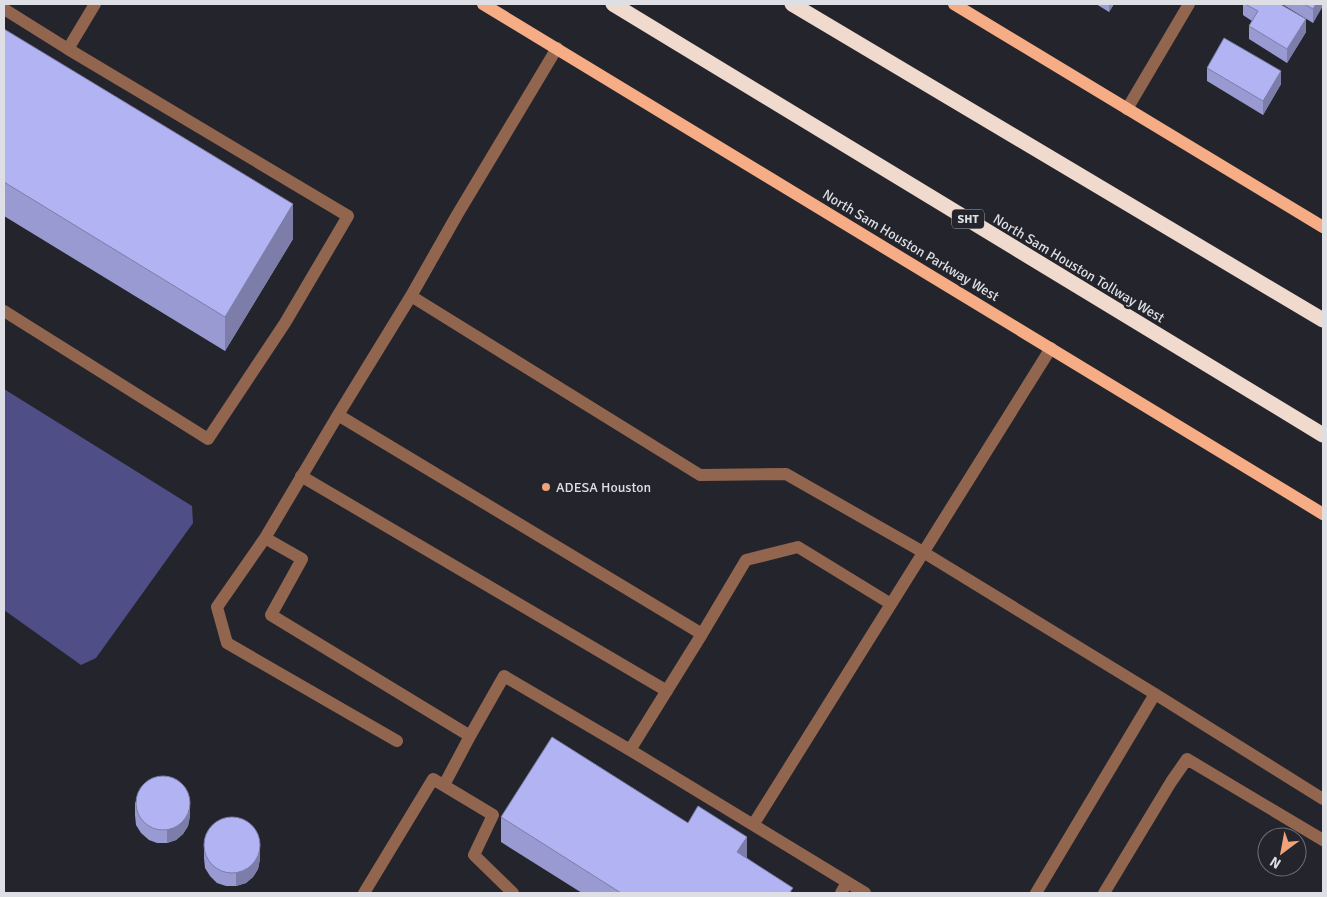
<svg xmlns="http://www.w3.org/2000/svg" width="1327" height="897" font-family="Signika,sans-serif">
<style>
.water{fill:#504e86}
.lines{fill:none;stroke-linecap:round;stroke-linejoin:round}
.minor{stroke:#92664e;stroke-width:12}
.major{stroke:#f6ac84;stroke-width:12}
.highway{stroke:#f0d9cd;stroke-width:15}
.wall{fill:#999ad1}
.shaded-wall{fill:#7d7daa}
.building{fill:#b2b3f3;stroke:#7d7daa}
.poi-dot{fill:#f0a278;stroke:#24242c;stroke-width:2}
.labels{text-anchor:middle;stroke-width:5;stroke-linejoin:round;paint-order:stroke}
.shield{fill:#24242c;stroke:#a6a7ad;stroke-width:1}
.shield-label{font-size:12px;font-weight:bold;fill:#dedfe4}
.street-label{font-size:14px;fill:#dedfe4;stroke:#24242c}
.poi-label{font-size:14px;fill:#dedfe4;stroke:#24242c;text-anchor:start}
</style>
<rect width="100%" height="100%" fill="#24242c"/>
<!-- water -->
<path class="water" d="M 4,389 L 192,506 L 193,523 L 96,658 L 81,665 L 4,610 Z"/>
<g class="lines">
<!-- minor -->
<path class="minor" d="M 4,9 L 68,49
M 557,48 L 457,215 L 411,296 L 700,475 L 786,474 L 923,552 L 1155,694 L 1323,799
M 1127,109 L 1189,4
M 4,311 L 208,439 L 285,323 L 348,216 L 68,49 L 95,4
M 338,415 L 702,634 L 630,750
M 301,476 L 667,691
M 265,538 L 302,559 L 271,615 L 470,736 L 504,676 L 630,750 L 865,893
M 702,634 L 746,560 L 798,547 L 891,604
M 397,741 L 227,643 L 217,607 L 265,538 L 338,415 L 411,296
M 444,785 L 470,736
M 753,825 L 1051,348
M 364,893 L 433,779 L 493,815 L 474,855 L 513,893
M 841,893 L 847,882
M 1036,893 L 1155,694
M 1104,893 L 1171,782 L 1187,759 L 1323,840"/>
<!-- major -->
<path class="major" d="M 483,4 L 1323,514
M 954,4 L 1323,227"/>
<!-- highway -->
<path class="highway" d="M 613,4 L 1323,435
M 792,4 L 1323,320"/>
</g>
<!-- wall -->
<path class="wall" d="M 1096,4 L 1114,4 L 1109,12 Z
M 1243,4 L 1280,4 L 1306,32 L 1287,63 L 1249,39 L 1249,26 L 1252,21 L 1243,15 Z
M 1282,4 L 1323,4 L 1313,23 Z
M 4,29 L 293,239 L 225,351 L 4,216 Z
M 1207,68 L 1281,84 L 1263,115 L 1207,81 Z
M 135,802 L 190,816 L 188,826 L 183,834 L 176,840 L 167,843 L 157,843 L 149,840 L 141,833 L 136,825 L 135,815 Z
M 501,817 L 747,858 L 793,893 L 582,893 L 501,842 Z
M 204,845 L 260,859 L 258,869 L 253,877 L 246,883 L 236,886 L 226,886 L 217,883 L 210,876 L 205,868 L 204,858 Z"/>
<!-- shaded-wall -->
<path class="shaded-wall" d="M 1109,4 L 1114,4 L 1109,12 Z
M 1316,4 L 1323,4 L 1323,6 L 1313,23 L 1313,9 Z
M 1306,19 L 1306,32 L 1287,63 L 1287,49 Z
M 1281,71 L 1281,84 L 1263,115 L 1263,101 Z
M 293,204 L 293,239 L 225,351 L 225,317 Z
M 190,803 L 190,816 L 188,826 L 183,834 L 176,840 L 167,843 L 167,830 Z
M 747,837 L 747,862 L 737,852 Z
M 260,845 L 260,859 L 258,869 L 253,877 L 246,883 L 236,886 L 236,873 Z"/>
<!-- building -->
<path class="building" d="M 1245,4 L 1280,4 L 1306,19 L 1287,49 L 1249,26 L 1258,11 Z
M 1304,4 L 1316,4 L 1313,9 Z
M 4,29 L 293,204 L 225,317 L 4,182 Z
M 1224,38 L 1281,71 L 1263,101 L 1207,68 Z
M 552,737 L 688,823 L 698,806 L 747,837 L 737,852 L 793,888 L 789,893 L 621,893 L 501,817 Z
M136 803a27 27 0 1 1 54 0a27 27 0 1 1-54 0Z
M204 845a28 28 0 1 1 56 0a28 28 0 1 1-56 0Z"/>
<!-- markers -->
<circle class="poi-dot" cx="546" cy="487" r="5"/>
<g class="labels">
<!-- shield labels -->
<rect class="shield" x="952" y="209.5" width="32" height="19" rx="4"/>
<g class="shield-label">
<text x="968" y="223">SHT</text>
</g>
<!-- street labels -->
<g class="street-label">
<text transform="translate(911 245) rotate(31)" y="5">North Sam Houston Parkway West</text>
<text transform="translate(1079 268) rotate(31)" y="5">North Sam Houston Tollway West</text>
</g>
<!-- poi labels -->
<g class="poi-label">
<text x="556" y="492">ADESA Houston</text>
</g>
</g>
<!-- border -->
<rect width="1327" height="897" fill="none" stroke="#dedfe4" stroke-width="10"/>
<!-- north arrow -->
<g transform="translate(1282 852) rotate(212)"><circle r="24" fill="#24242c" stroke="#6e6f76"/>
<path d="M0-4L9 19L0 12L-9 19Z" fill="#f0a278"/>
<text y="-8" font-size="14" font-weight="bold" text-anchor="middle" fill="#dedfe4">N</text>
</g>
</svg>
